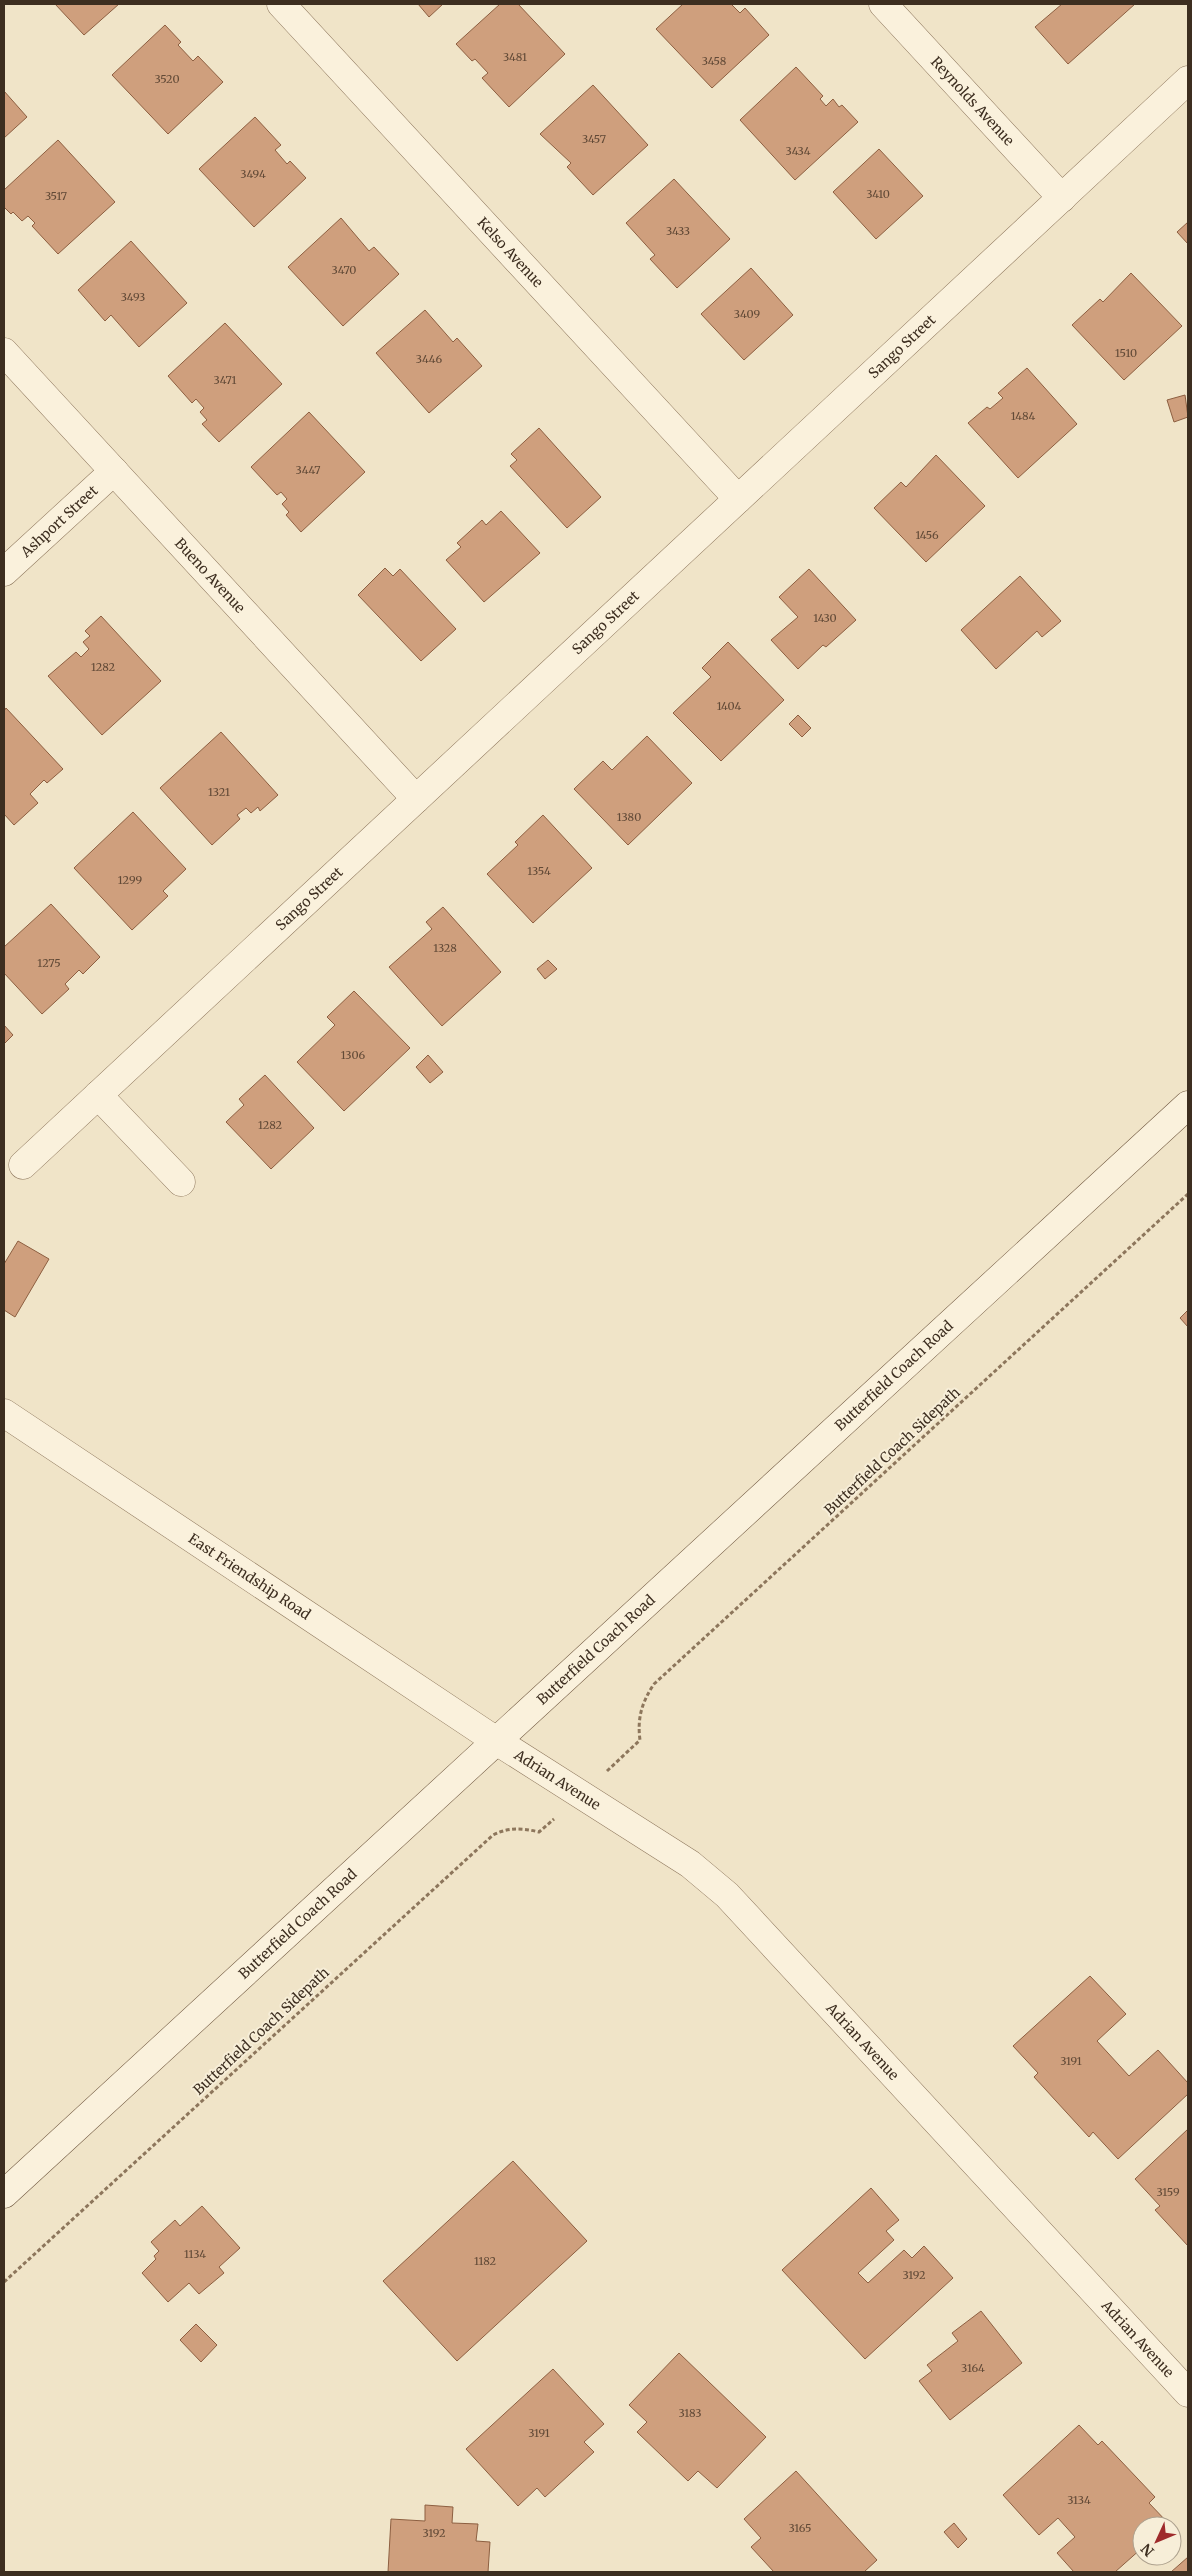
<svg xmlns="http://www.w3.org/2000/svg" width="1192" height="2576" font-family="Merriweather,serif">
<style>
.building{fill:#cf9f7d;stroke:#8d5f41}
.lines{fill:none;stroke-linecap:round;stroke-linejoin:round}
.street-casing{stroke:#8d765c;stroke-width:29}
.secondary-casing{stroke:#6f573f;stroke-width:29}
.path{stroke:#8d765c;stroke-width:3;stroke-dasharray:4 2.5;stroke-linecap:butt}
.street{stroke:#faf1dc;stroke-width:28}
.secondary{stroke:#faf1dc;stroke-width:28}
.labels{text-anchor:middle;stroke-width:4;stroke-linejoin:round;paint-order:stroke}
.number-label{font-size:11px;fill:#624a37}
.street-label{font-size:14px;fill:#3d2e20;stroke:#f7eed8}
</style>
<rect width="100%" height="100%" fill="#f0e4c8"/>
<!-- building -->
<path class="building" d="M 55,4 L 119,4 L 84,35 Z
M 418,4 L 443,4 L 429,17 Z
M 500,4 L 518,4 L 565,54 L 509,107 L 482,78 L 488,73 L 475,59 L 472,61 L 456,44 Z
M 683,4 L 731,4 L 740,13 L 745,8 L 769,35 L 712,88 L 656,29 Z
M 1062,4 L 1135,4 L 1068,64 L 1035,27 Z
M 165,25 L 181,42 L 178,45 L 193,61 L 198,56 L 223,82 L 168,134 L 112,75 Z
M 796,67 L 823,96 L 820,99 L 826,106 L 833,99 L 839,107 L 842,105 L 858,122 L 795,180 L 740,120 Z
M 593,85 L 648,145 L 593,195 L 567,167 L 571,163 L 540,134 Z
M 4,91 L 27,117 L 4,138 Z
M 255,117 L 281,145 L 275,150 L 287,164 L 290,161 L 306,178 L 254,227 L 199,169 Z
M 58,140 L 115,202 L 58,254 L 32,226 L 35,223 L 28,216 L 22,221 L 13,212 L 11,214 L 4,207 L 4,190 Z
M 879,149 L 923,196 L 876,239 L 833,192 Z
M 674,179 L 730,239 L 677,288 L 650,259 L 655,255 L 626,223 Z
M 341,218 L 369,251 L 374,247 L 399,274 L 343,326 L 288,267 Z
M 1188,222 L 1188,244 L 1177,232 Z
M 131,241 L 187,303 L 139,347 L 111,315 L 105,321 L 78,290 Z
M 751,268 L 793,315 L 744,360 L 701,314 Z
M 1131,273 L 1182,326 L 1124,380 L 1072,325 L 1100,299 L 1103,302 Z
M 425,310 L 453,342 L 457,338 L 482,366 L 429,413 L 376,353 Z
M 225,323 L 282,384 L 219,442 L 202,424 L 207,420 L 200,412 L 204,408 L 196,399 L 192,403 L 168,376 Z
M 1027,368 L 1077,424 L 1018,478 L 968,423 L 987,407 L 990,409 L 1003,398 L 998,393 Z
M 1185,395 L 1188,417 L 1174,422 L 1167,400 Z
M 309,412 L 365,472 L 301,532 L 286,515 L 289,512 L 282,504 L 287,499 L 281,492 L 277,495 L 251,467 Z
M 539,428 L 601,497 L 567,528 L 510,466 L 517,460 L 511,454 Z
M 936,455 L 985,506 L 926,562 L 874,508 L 901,482 L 906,487 Z
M 501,511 L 540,553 L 484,602 L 446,560 L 461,547 L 457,543 L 482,520 L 486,525 Z
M 385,568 L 393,576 L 400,569 L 456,629 L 421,661 L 358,595 Z
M 809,569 L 856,620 L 826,647 L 823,645 L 798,669 L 771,640 L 798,617 L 779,597 Z
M 1020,576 L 1061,621 L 1042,637 L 1037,631 L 996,669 L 961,630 Z
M 101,616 L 161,681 L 102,735 L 48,676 L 76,652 L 81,657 L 89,649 L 83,642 L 90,636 L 85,631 Z
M 728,642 L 784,700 L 721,761 L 673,713 L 711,677 L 702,668 Z
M 6,708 L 63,769 L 47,783 L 44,780 L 30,794 L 38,803 L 14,825 L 4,814 L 4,711 Z
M 798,715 L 811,728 L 802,737 L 789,724 Z
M 221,732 L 278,795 L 260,811 L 258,807 L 251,813 L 246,808 L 237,815 L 240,819 L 212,845 L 160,788 Z
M 647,736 L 692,783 L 628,845 L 574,789 L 603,761 L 612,770 Z
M 133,812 L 186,869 L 163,891 L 168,896 L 132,930 L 74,868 Z
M 543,815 L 592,868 L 533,923 L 487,874 L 518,845 L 515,842 Z
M 51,904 L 100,957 L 83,974 L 79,970 L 65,984 L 69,989 L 42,1014 L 4,973 L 4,947 Z
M 443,907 L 501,972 L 442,1026 L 389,967 L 432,929 L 426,922 Z
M 548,960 L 557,969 L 545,979 L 537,969 Z
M 354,991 L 410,1048 L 344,1111 L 297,1062 L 335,1025 L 327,1017 Z
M 4,1025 L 13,1035 L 4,1044 Z
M 428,1055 L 443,1072 L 430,1083 L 416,1067 Z
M 265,1075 L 314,1128 L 271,1169 L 226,1122 L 244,1105 L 239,1099 Z
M 18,1241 L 49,1259 L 15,1317 L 4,1310 L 4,1264 Z
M 1188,1310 L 1188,1327 L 1180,1318 Z
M 1090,1976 L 1126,2014 L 1097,2041 L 1129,2076 L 1158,2050 L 1188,2083 L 1188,2094 L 1118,2159 L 1093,2132 L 1089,2137 L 1034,2077 L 1038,2073 L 1013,2046 Z
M 1188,2129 L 1188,2246 L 1155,2210 L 1160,2206 L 1135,2179 Z
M 513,2161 L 587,2241 L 457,2361 L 383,2281 Z
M 871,2188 L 899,2220 L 886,2231 L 894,2240 L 858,2273 L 868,2283 L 904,2250 L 912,2258 L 924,2246 L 953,2278 L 865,2359 L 782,2270 Z
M 202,2206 L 240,2248 L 219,2267 L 224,2273 L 199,2294 L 189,2283 L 168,2302 L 142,2273 L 156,2259 L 154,2256 L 159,2251 L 151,2242 L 175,2220 L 180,2226 Z
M 981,2311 L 1022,2363 L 950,2420 L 919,2381 L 932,2371 L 927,2365 L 958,2341 L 952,2333 Z
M 196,2324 L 217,2345 L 201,2362 L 180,2340 Z
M 679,2353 L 766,2437 L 717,2488 L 698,2471 L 688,2481 L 637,2432 L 647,2422 L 629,2405 Z
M 553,2369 L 604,2424 L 584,2442 L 594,2452 L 545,2497 L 537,2488 L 518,2506 L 466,2449 Z
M 1079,2425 L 1098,2445 L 1102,2441 L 1155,2497 L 1149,2503 L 1168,2523 L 1165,2526 L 1142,2526 L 1142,2548 L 1115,2572 L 1074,2572 L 1057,2553 L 1075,2537 L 1058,2518 L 1039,2535 L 1003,2495 Z
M 796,2471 L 877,2560 L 864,2572 L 774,2572 L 751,2547 L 761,2538 L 744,2519 Z
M 425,2505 L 453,2507 L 452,2523 L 478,2524 L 476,2541 L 490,2542 L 488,2572 L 388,2572 L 391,2519 L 425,2521 Z
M 954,2523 L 967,2539 L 958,2548 L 944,2532 Z
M 1188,2557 L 1188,2572 L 1171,2572 Z"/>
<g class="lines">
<defs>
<g id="street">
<path id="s1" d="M 281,4 L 738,499"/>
<path id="s2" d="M 883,4 L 1062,198"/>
<path id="s3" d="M 4,352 L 416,799"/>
<path id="s4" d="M 4,572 L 114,471"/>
<path d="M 98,1095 L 181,1182"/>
<path id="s5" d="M 23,1165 L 1188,80"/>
<path id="s6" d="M 4,1413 L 495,1740 L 690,1864 L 727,1895 L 1188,2393"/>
</g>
<g id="secondary">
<path id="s7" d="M 4,2194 L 1188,1105"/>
</g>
</defs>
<!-- street casing -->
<use href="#street" class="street-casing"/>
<!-- secondary casing -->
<use href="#secondary" class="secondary-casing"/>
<!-- path -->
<path class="path" d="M 607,1771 L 640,1740 C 637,1718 642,1702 654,1684 L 1188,1194
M 4,2282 L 493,1835 C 509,1827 522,1828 539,1832 L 554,1819"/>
<!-- street -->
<use href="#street" class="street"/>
<!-- secondary -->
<use href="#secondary" class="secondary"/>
</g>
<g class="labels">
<!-- number labels -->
<g class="number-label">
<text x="515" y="61">3481</text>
<text x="714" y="65">3458</text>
<text x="167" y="83">3520</text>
<text x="594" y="143">3457</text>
<text x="798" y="155">3434</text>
<text x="253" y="178">3494</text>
<text x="878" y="198">3410</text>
<text x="56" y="200">3517</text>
<text x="678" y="235">3433</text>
<text x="344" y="274">3470</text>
<text x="133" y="301">3493</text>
<text x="747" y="318">3409</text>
<text x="1126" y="357">1510</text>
<text x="429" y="363">3446</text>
<text x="225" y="384">3471</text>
<text x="1023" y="420">1484</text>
<text x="308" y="474">3447</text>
<text x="927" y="539">1456</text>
<text x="825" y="622">1430</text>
<text x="103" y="671">1282</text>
<text x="729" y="710">1404</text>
<text x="219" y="796">1321</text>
<text x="629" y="821">1380</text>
<text x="539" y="875">1354</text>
<text x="130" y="884">1299</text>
<text x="445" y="952">1328</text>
<text x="49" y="967">1275</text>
<text x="353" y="1059">1306</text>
<text x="270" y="1129">1282</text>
<text x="1071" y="2065">3191</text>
<text x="1168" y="2196">3159</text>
<text x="195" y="2258">1134</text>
<text x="485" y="2265">1182</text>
<text x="914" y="2279">3192</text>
<text x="973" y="2372">3164</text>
<text x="690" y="2417">3183</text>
<text x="539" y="2437">3191</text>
<text x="1079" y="2504">3134</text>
<text x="800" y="2532">3165</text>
<text x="434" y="2537">3192</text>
</g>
<!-- street labels -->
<g class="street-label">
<text dy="5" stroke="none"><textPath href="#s2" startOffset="132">Reynolds Avenue</textPath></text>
<text dy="5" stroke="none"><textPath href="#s1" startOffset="338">Kelso Avenue</textPath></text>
<text dy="5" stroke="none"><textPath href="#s5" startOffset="1201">Sango Street</textPath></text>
<text dy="5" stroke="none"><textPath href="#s4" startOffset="75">Ashport Street</textPath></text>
<text dy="5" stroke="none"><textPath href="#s3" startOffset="304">Bueno Avenue</textPath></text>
<text dy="5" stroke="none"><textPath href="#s5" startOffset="796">Sango Street</textPath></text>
<text dy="5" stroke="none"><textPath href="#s5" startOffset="391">Sango Street</textPath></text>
<text dy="5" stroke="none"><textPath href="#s7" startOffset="1209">Butterfield Coach Road</textPath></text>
<text transform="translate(892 1451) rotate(-43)" y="5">Butterfield Coach Sidepath</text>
<text dy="5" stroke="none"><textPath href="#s6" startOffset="295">East Friendship Road</textPath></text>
<text dy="5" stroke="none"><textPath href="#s7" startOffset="804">Butterfield Coach Road</textPath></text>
<text dy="5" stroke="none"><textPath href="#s6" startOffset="664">Adrian Avenue</textPath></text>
<text dy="5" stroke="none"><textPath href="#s7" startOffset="399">Butterfield Coach Road</textPath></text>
<text transform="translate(261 2031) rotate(-43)" y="5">Butterfield Coach Sidepath</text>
<text dy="5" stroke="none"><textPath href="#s6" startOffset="1069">Adrian Avenue</textPath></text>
<text dy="5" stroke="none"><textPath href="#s6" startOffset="1474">Adrian Avenue</textPath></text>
</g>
</g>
<!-- border -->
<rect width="1192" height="2576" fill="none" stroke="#3d2e20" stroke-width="10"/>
<!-- north arrow -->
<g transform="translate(1157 2541) rotate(226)"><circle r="24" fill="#f7eed8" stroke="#ada18e"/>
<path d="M0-4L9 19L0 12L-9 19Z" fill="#9e2a2b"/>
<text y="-8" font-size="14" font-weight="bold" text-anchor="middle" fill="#3d2e20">N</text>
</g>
</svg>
